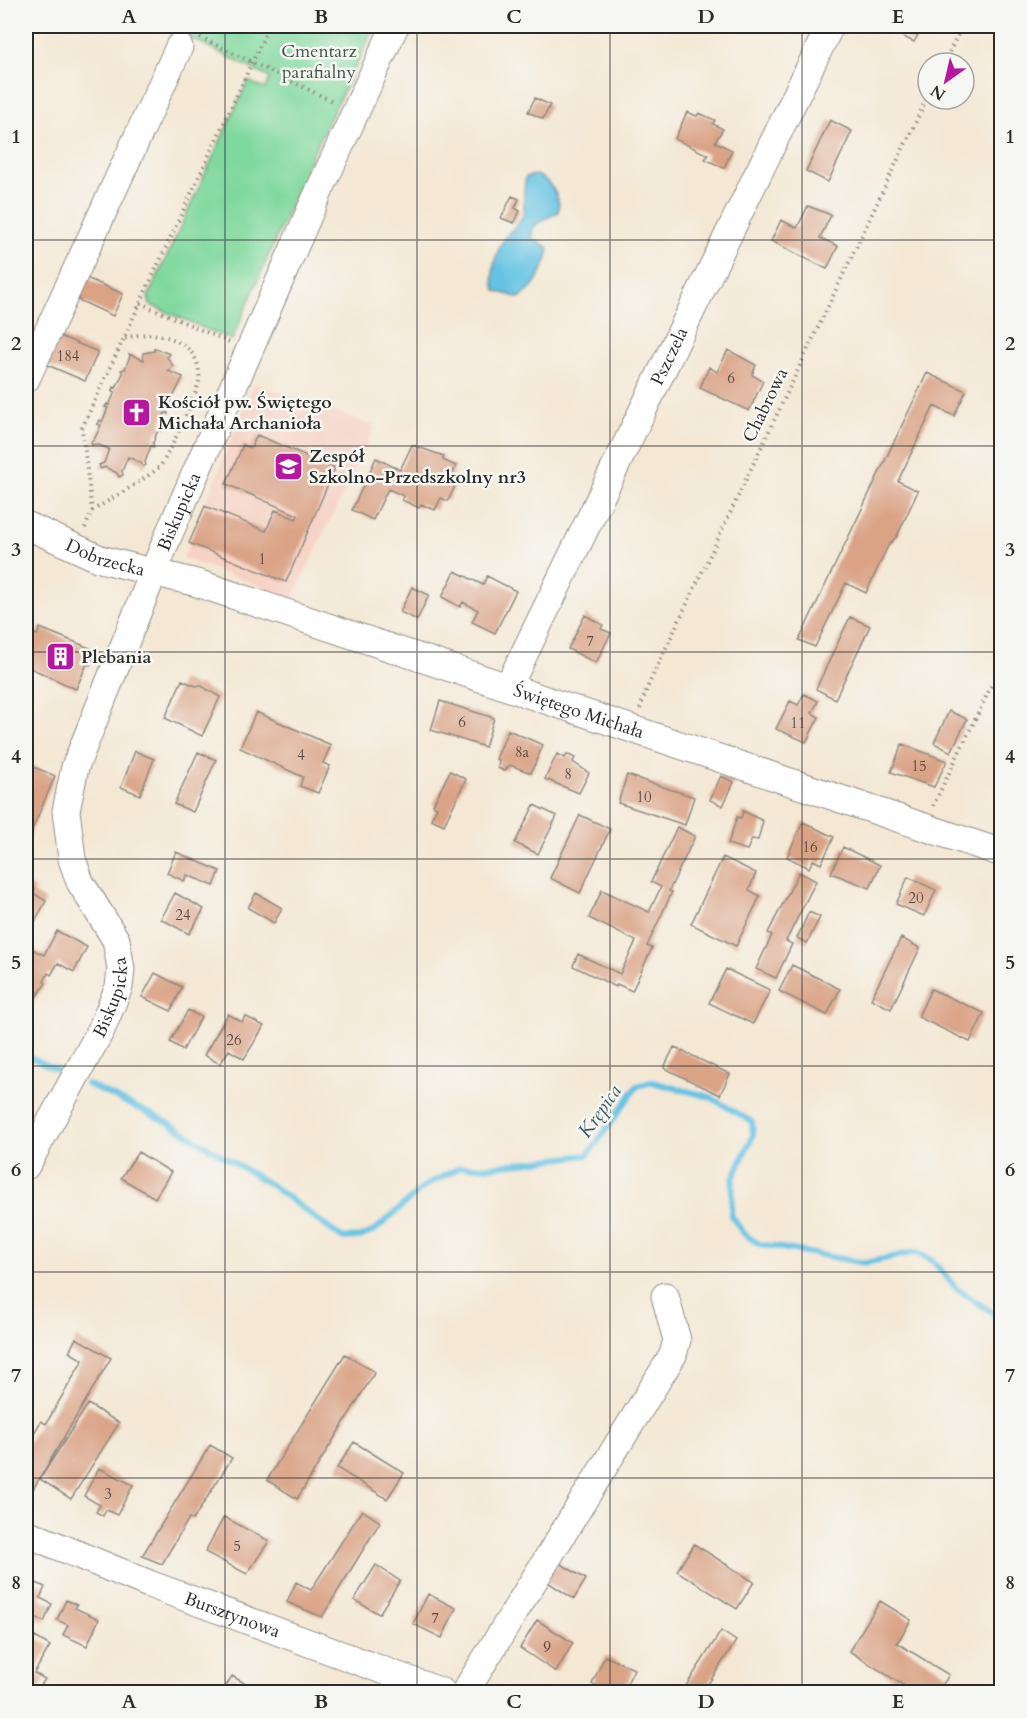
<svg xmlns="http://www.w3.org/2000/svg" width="1027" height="1718" font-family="Cardo,serif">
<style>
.built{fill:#f6d2c4}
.green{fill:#7fd89d;stroke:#558264;stroke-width:1.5}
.water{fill:#65c3e3;stroke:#487787;stroke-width:1.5}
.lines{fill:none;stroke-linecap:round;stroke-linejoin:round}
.stream{stroke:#65c3e3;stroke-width:6}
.building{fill:#daa386}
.minor-casing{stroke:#908a80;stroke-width:29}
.path{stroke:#908a80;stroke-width:4;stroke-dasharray:1.5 4.5;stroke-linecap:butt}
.minor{stroke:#fff;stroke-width:27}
.grid{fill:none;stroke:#2b2b2b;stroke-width:1.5;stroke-opacity:0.55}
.labels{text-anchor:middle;stroke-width:5;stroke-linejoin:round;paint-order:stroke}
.number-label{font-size:15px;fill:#574942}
.park-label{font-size:18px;fill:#405648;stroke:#f6f6f2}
.street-label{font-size:18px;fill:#2b2b2b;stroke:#f6f6f2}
.poi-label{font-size:18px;font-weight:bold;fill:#2b2b2b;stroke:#f6f6f2;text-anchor:start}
.water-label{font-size:20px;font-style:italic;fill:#3c5962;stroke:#f6f6f2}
.neatline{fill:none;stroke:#2b2b2b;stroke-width:2}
.grid-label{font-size:20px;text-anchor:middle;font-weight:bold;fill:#2b2b2b}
</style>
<rect width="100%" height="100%" fill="#f6f6f2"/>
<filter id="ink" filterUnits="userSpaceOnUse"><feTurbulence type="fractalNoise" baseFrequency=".0167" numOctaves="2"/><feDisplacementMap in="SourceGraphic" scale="12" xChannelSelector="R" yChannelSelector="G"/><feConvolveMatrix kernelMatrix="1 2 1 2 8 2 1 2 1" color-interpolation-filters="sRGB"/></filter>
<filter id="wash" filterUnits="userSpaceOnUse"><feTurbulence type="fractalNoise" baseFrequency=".008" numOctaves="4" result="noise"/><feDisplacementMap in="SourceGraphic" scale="24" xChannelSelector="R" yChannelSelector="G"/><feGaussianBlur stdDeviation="1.35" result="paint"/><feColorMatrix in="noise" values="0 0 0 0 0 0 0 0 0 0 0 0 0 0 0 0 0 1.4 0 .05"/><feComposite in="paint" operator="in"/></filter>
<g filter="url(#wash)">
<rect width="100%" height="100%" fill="#f4e8d5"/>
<!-- built -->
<path class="built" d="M 254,384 L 375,426 L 293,598 L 183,558 Z"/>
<!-- green -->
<path class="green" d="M 180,26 L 375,26 L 310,160 L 232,340 L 150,305 L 148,297 L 248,81 L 265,89 L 270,78 L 177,31 Z"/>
<!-- water -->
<path class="water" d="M 536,175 C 549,179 562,198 558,212 C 547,220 530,221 532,238 L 549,248 C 547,264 534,291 519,298 L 496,291 C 488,275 497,246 509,233 C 514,227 520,224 523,215 C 526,203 522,189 526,177 Z"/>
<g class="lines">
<!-- stream -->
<path class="stream" d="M 26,1055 L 58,1070
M 87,1084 L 167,1122 L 274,1187 L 342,1238 L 360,1237 L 374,1231 L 426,1185 L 461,1167 L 488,1167 L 588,1155 L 637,1086 L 652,1082 L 710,1097 L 752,1122 L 753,1135 L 733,1179 L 731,1215 L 743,1233 L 759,1244 L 865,1263 L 915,1252 L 932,1260 L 957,1289 L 1002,1319"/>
</g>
<g id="blocks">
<!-- building -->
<path class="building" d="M 881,26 L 923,26 L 914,42 Z
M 535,98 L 550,105 L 543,119 L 528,112 Z
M 687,112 L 697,116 L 699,113 L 715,120 L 713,124 L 723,129 L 715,142 L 732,150 L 724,168 L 705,159 L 708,155 L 675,139 Z
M 830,120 L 852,131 L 828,182 L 806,171 Z
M 512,196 L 519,199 L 515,208 L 520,211 L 514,223 L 501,218 Z
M 808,206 L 831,215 L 820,238 L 838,246 L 827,269 L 771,241 L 781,220 L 797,228 Z
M 82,276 L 123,294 L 113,316 L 72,297 Z
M 50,332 L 98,352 L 85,381 L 38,361 Z
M 154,348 L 170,354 L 167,357 L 173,366 L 168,371 L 183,377 L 167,410 L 168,414 L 165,413 L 160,427 L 162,427 L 161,431 L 158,430 L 153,443 L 154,447 L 151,446 L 145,462 L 146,465 L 143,467 L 141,463 L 128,457 L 122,471 L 123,475 L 119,477 L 117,473 L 105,467 L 101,469 L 99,465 L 104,463 L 109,449 L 96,444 L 92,445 L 91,442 L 94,440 L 101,425 L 98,424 L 100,420 L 102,422 L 108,408 L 105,407 L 107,404 L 109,405 L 115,392 L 112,391 L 114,387 L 116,388 L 123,373 L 121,370 L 125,369 L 130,356 L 129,354 L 144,360 L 143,353 L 154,351 Z
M 728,350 L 756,365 L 752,375 L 763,381 L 749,411 L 700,388 L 709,367 L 717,372 Z
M 927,373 L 966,391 L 954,416 L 934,406 L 898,481 L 918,491 L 897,536 L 888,546 L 866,593 L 846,583 L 815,647 L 799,640 Z
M 257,435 L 335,468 L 286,582 L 189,543 L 205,506 L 266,531 L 275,510 L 296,519 L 298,515 L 226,484 L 243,445 L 251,448 Z
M 412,445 L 444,456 L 443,460 L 456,466 L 450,479 L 457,482 L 448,501 L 441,498 L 435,510 L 421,504 L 419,508 L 402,500 L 404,496 L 388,489 L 373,520 L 352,510 L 376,458 L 400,470 Z
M 455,571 L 483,585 L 487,576 L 516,591 L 495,633 L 472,622 L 478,610 L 463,602 L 460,607 L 442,597 Z
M 412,587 L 429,595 L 417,620 L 400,612 Z
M 585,615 L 603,625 L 601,629 L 611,633 L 596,663 L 568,649 Z
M 850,617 L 870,626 L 835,699 L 816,689 Z
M 40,628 L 97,651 L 90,665 L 87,664 L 76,689 L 26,666 L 26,629 L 37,635 Z
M 182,680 L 196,686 L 200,685 L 220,697 L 202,736 L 165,718 Z
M 804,694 L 818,701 L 812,713 L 819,717 L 806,742 L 776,729 L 790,701 L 798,705 Z
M 440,701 L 494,718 L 485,747 L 431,730 Z
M 949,711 L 967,719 L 951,752 L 934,743 Z
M 256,712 L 331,745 L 323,763 L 330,766 L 318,793 L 300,786 L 303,777 L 240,748 Z
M 508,730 L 543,745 L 531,773 L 510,765 L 504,771 L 498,768 L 499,760 L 496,759 Z
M 902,744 L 947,761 L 934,787 L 891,772 Z
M 135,751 L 154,759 L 140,795 L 121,787 Z
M 198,752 L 216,760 L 193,812 L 174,804 Z
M 557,754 L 565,758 L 567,754 L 575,758 L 573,762 L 589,773 L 579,793 L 545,779 Z
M 27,764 L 55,776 L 26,844 L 26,767 Z
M 450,771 L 466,779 L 444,825 L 431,819 L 437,807 L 433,805 Z
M 627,775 L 694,797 L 685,825 L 618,803 Z
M 721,776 L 734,782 L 723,806 L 710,800 Z
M 534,805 L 557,816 L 538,854 L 515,843 Z
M 743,811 L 763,821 L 758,840 L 752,839 L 747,850 L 728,844 L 737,817 L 741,818 Z
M 580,815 L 610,829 L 580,893 L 550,878 Z
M 803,822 L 834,837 L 821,864 L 813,860 L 809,868 L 787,857 Z
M 677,827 L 695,836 L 669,891 L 672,892 L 647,946 L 652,948 L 632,991 L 617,984 L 616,987 L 573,966 L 578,954 L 620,974 L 636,941 L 589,918 L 602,890 L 649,912 L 661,887 L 651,882 Z
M 843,847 L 880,865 L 870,888 L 831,873 Z
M 176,852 L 220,871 L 214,886 L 187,875 L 184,881 L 167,873 Z
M 723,857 L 756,873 L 749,890 L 760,896 L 736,946 L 691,924 Z
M 799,872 L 816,881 L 786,941 L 792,944 L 776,978 L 756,969 L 772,935 L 768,933 Z
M 908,877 L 936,890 L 924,916 L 896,904 Z
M 26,884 L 35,889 L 33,893 L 46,901 L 33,925 L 26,921 Z
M 175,893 L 204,909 L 189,934 L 161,919 Z
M 256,893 L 282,908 L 274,923 L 248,908 Z
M 809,912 L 820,917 L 807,943 L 797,938 Z
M 57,931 L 87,947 L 74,972 L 58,963 L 51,975 L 48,973 L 44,982 L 46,983 L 34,1000 L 26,995 L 26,985 L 33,971 L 26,966 L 26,956 L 30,948 L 44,955 Z
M 901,938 L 920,948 L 891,1009 L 871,999 Z
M 792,965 L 840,989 L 827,1015 L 779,991 Z
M 726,969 L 770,990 L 753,1024 L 709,1003 Z
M 155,973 L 182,987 L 171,1011 L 142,997 Z
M 931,989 L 984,1013 L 970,1042 L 918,1017 Z
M 188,1010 L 201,1017 L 183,1050 L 170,1042 Z
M 228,1014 L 242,1022 L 245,1016 L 264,1026 L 244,1059 L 229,1050 L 220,1064 L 204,1055 Z
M 674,1047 L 730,1074 L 720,1095 L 664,1068 Z
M 138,1152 L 171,1172 L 155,1198 L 121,1178 Z
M 76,1338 L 111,1358 L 26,1501 L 26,1448 L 41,1421 L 46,1424 L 83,1360 L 69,1352 Z
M 345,1354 L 375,1372 L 297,1499 L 267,1480 Z
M 88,1404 L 119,1423 L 71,1499 L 40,1479 Z
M 354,1442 L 404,1473 L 387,1499 L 337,1468 Z
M 210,1445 L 232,1458 L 193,1520 L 189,1518 L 162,1564 L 142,1556 Z
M 99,1468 L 133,1485 L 117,1515 L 106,1510 L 103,1516 L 96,1512 L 100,1505 L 84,1496 Z
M 362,1510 L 380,1522 L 322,1617 L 287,1602 L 296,1582 L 311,1590 Z
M 224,1517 L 269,1541 L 247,1574 L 205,1552 Z
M 694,1544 L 754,1582 L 737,1609 L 677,1571 Z
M 558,1562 L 586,1579 L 574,1599 L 546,1581 Z
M 376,1565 L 400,1581 L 379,1614 L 354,1600 Z
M 26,1578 L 45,1587 L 40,1598 L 52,1604 L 44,1622 L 26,1613 Z
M 428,1594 L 456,1608 L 442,1638 L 413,1624 Z
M 66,1600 L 77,1605 L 75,1608 L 99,1619 L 87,1646 L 63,1635 L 68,1625 L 57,1620 Z
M 880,1601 L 911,1620 L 897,1643 L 949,1675 L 938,1692 L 914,1692 L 849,1651 Z
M 537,1620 L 573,1643 L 556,1672 L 520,1648 Z
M 721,1631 L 736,1641 L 703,1692 L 682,1692 Z
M 35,1637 L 50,1646 L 34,1673 L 45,1679 L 37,1692 L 26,1692 L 26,1654 Z
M 605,1656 L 634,1669 L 623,1692 L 610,1692 L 592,1684 Z
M 232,1676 L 260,1692 L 222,1692 Z"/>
</g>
</g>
<g filter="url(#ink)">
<use href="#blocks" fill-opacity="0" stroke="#908a80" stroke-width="1.5"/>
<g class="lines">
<defs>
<g id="minor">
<path d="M 26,379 L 179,47"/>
<path id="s1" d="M 26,525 L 100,559 L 197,583 L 1002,853"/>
<path id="s2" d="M 508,687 L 830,26"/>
<path id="s3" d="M 26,1166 L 101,1030 L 119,987 L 121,969 L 116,940 L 80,882 L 72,859 L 66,811 L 75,767 L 169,534 L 311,209 L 395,26"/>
<path id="s4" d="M 26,1533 L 149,1584 L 442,1692"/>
<path d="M 465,1692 L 673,1355 L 677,1340 L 665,1296"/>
</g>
</defs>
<!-- minor casing -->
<use href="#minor" class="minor-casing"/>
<!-- path -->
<path class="path" d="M 200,37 L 334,102
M 944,63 L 962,26
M 140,303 L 229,342
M 92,511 C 106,502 153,475 161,465 C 169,454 197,394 199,381 C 204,340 152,325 122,340
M 85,528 L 92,511 L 82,428 L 269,26
M 1002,529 L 998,542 L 1002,556
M 640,709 L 647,688 L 928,96
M 933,806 L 1002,664"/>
<!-- minor -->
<use href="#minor" class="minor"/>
</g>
</g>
<!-- grid -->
<path class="grid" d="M 225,26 L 225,1692M 417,26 L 417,1692M 610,26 L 610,1692M 802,26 L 802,1692M 26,240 L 1002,240M 26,446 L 1002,446M 26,652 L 1002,652M 26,859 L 1002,859M 26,1066 L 1002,1066M 26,1272 L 1002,1272M 26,1478 L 1002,1478"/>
<!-- icons -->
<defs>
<symbol id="church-square" viewBox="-11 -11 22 22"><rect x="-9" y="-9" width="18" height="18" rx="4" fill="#b5179e" stroke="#f6f6f2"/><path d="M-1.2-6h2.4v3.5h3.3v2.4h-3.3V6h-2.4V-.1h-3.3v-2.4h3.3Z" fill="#fff"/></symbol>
<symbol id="school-square" viewBox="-11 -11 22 22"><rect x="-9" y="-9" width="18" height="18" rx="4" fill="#b5179e" stroke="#f6f6f2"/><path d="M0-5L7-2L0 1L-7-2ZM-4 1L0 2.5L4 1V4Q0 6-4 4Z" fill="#fff"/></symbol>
<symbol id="building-square" viewBox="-11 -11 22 22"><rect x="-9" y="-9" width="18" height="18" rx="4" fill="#b5179e" stroke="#f6f6f2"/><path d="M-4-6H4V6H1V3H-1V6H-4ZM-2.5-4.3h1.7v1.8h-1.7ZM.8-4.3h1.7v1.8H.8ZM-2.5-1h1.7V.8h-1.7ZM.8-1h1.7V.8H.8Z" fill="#fff"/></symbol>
</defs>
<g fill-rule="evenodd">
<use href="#church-square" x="120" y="396" width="33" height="33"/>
<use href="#school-square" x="272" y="450" width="33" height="33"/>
<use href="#building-square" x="44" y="640" width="33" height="33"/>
</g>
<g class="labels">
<!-- number labels -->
<g class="number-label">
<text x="68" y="361">184</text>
<text x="731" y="383">6</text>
<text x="262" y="564">1</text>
<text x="590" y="646">7</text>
<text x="462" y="727">6</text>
<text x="798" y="728">11</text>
<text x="522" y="757">8a</text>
<text x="301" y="760">4</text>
<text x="919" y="771">15</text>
<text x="568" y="779">8</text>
<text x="644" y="802">10</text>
<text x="810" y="852">16</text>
<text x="916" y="903">20</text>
<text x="183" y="920">24</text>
<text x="234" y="1045">26</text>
<text x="108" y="1499">3</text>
<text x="237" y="1551">5</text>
<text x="435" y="1623">7</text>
<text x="547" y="1652">9</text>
</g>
<!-- park labels -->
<g class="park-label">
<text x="319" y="57">Cmentarz<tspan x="319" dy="21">parafialny</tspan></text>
</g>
<!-- street labels -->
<g class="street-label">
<text dy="6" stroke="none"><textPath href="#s2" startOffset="368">Pszczela</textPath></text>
<text transform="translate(765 405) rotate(-64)" y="6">Chabrowa</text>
<text dy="6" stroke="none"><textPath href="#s3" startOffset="711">Biskupicka</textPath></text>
<text dy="6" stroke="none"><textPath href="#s1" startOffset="86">Dobrzecka</textPath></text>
<text dy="6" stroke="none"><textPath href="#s1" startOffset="584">Świętego Michała</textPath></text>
<text dy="6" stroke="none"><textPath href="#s3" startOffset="190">Biskupicka</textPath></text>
<text dy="6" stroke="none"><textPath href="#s4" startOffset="222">Bursztynowa</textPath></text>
</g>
<!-- poi labels -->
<g class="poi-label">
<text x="158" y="408">Kościół pw. Świętego<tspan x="158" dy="21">Michała Archanioła</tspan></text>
<text x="309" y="462">Zespół<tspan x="309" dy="21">Szkolno-Przedszkolny nr3</tspan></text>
<text x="81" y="663">Plebania</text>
</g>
<!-- water labels -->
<g class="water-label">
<text transform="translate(599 1111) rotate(-55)" y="7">Krępica</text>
</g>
</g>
<!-- margin -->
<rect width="1027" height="1718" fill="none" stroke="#f6f6f2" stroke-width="66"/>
<!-- north arrow -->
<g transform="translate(946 81) rotate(214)"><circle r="28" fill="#f6f6f2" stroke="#a5a5a2" stroke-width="1.5"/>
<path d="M0-4.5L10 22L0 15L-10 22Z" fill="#b5179e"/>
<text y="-9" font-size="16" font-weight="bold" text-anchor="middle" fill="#2b2b2b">N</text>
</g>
<rect x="33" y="33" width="961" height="1652" class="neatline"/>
<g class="grid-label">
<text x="129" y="23">A</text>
<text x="321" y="23">B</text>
<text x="514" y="23">C</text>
<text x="706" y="23">D</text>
<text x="898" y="23">E</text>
<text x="16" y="143">1</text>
<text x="1010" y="143">1</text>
<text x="16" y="350">2</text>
<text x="1010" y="350">2</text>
<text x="16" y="556">3</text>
<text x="1010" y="556">3</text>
<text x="16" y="763">4</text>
<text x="1010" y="763">4</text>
<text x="16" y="969">5</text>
<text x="1010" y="969">5</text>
<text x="16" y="1176">6</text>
<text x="1010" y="1176">6</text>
<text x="16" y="1382">7</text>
<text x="1010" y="1382">7</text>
<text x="16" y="1589">8</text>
<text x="1010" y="1589">8</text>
<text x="129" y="1708">A</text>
<text x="321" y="1708">B</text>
<text x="514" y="1708">C</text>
<text x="706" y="1708">D</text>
<text x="898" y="1708">E</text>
</g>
</svg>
